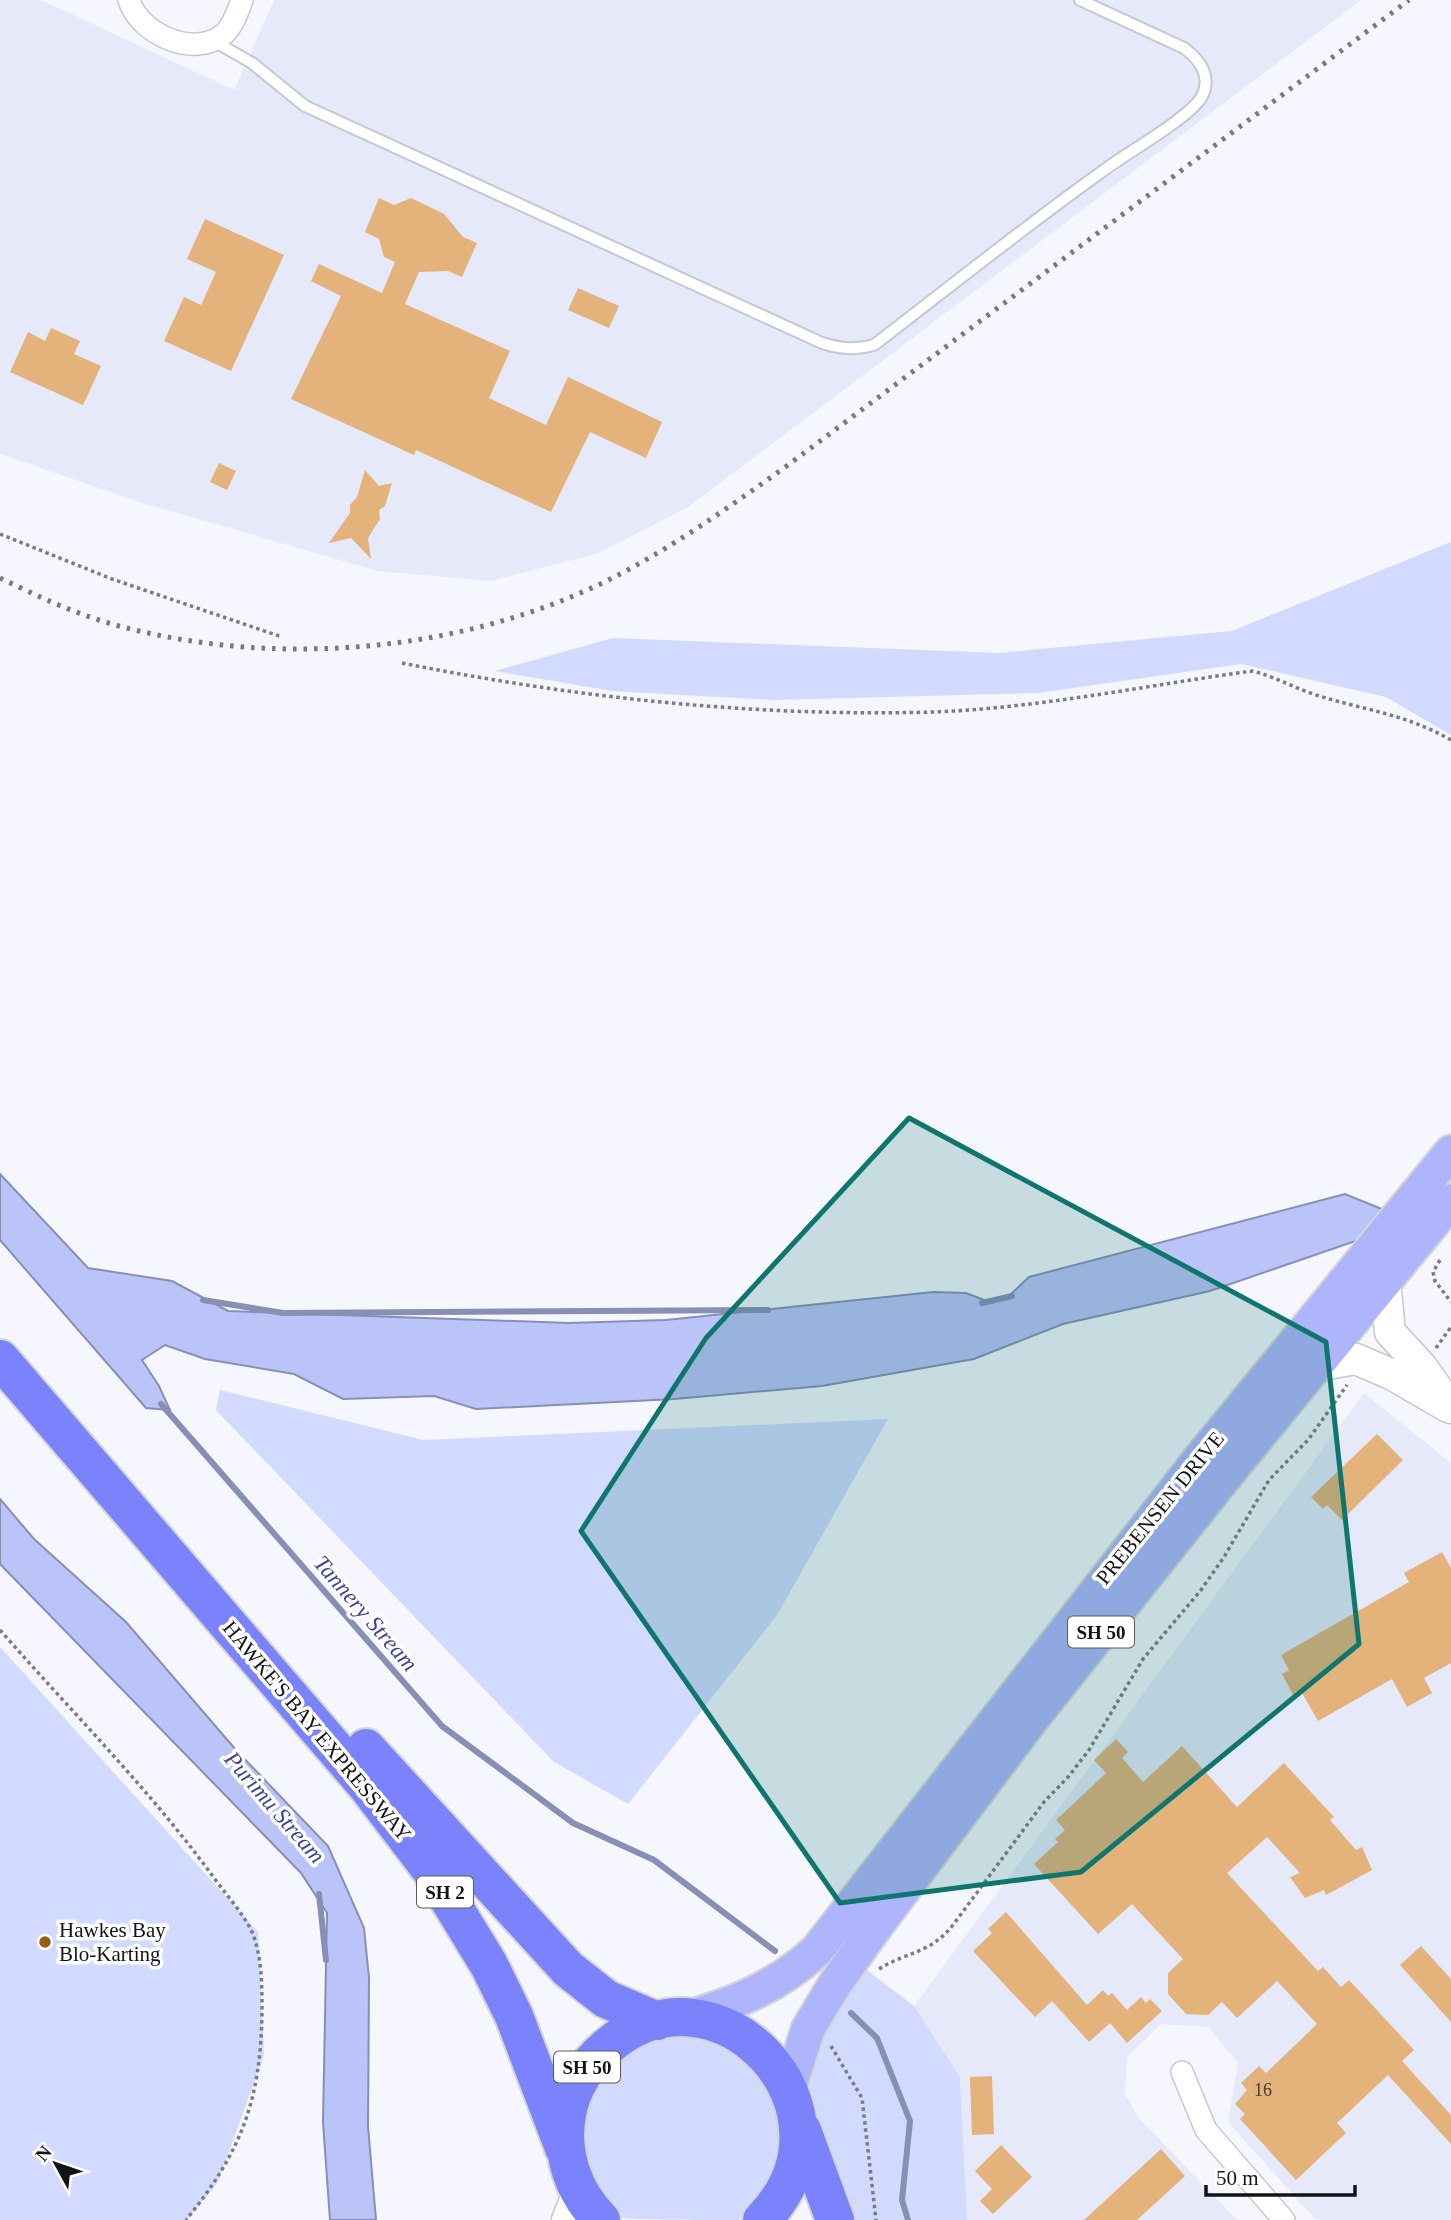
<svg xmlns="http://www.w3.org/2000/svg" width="1451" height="2220" font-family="'Times New Roman',serif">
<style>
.built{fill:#e5e9f9}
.green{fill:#d3daff}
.water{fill:#bbc4f8;stroke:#888fb4;stroke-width:2}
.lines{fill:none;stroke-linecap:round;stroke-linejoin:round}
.stream{stroke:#888fb4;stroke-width:6}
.building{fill:#e4b27b}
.lane-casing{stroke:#c6c8d1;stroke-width:14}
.street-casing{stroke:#c6c8d1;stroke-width:24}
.secondary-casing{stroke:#c6c8d1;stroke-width:33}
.primary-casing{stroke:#d4d5d5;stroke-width:37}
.highway-casing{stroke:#d4d5d5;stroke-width:42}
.path{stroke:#7b7c82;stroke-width:3.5;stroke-dasharray:3.5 3.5;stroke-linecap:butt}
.lane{stroke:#fff;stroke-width:10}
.street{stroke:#fff;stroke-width:21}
.secondary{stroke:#fff;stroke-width:30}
.primary{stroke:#afb5fd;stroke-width:33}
.highway{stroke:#7a83fc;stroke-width:38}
.rail{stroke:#78797e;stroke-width:5;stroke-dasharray:3.5 7;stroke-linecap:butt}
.marked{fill:#0f766e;fill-opacity:0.2;stroke:#0f766e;stroke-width:5;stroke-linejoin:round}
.poi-dot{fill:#955f16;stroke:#fff;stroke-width:2.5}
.labels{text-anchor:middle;stroke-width:7;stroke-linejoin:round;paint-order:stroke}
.number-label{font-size:18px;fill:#463b2f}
.shield{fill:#fff;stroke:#595a5c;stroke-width:2}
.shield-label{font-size:19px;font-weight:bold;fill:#121316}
.street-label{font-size:21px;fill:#121316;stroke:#fff}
.poi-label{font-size:21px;fill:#121316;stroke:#fff;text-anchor:start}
.water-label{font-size:23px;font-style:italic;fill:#404490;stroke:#fff}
</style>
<rect width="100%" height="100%" fill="#f5f6fe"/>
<!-- built -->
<path class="built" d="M 0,0 L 41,0 L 234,90 L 274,0 L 1361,0 L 688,507 L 596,554 L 490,581 L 378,571 L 146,504 L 0,454 Z
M 1364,1393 L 1451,1463 L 1451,2220 L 1316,2220 L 1228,2122 L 1238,2063 L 1208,2027 L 1161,2024 L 1127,2057 L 1125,2094 L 1138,2117 L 1237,2220 L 967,2220 L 960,2077 L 914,2006 Z"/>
<!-- green -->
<path class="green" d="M 1451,542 L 1451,735 L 1386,697 L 1241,664 L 1038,693 L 775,700 L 612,691 L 495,671 L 613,638 L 998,653 L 1232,631 Z
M 220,1390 L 423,1440 L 888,1419 L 777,1615 L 628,1804 L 554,1762 L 216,1410 Z
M 0,1647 L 258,1932 L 264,2055 L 218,2182 L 187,2220 L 0,2220 Z
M 860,1965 L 914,2006 L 960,2077 L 967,2220 L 849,2220 C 833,2172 803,2116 810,2065 C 815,2030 843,1995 860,1965 Z
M 691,2036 L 714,2041 L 755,2067 L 779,2109 L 781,2158 L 759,2201 L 739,2220 C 720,2220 633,2220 622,2218 C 609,2211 603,2198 596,2185 C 567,2134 589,2068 644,2043 C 658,2036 675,2036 691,2036 Z"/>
<!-- water -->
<path class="water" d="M 0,1174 L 88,1268 L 172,1281 L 228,1311 L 569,1323 L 666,1320 L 933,1292 L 966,1293 L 992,1303 L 1010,1295 L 1029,1277 L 1345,1194 L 1394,1214 L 1379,1233 L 1210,1291 L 1063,1324 L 974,1359 L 822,1386 L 674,1399 L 476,1409 L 434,1396 L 343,1399 L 294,1374 L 205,1359 L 165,1345 L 142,1360 L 159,1386 L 170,1410 L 146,1408 L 0,1240 Z
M 0,1499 L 34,1539 L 126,1622 L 236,1750 L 328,1846 L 364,1928 L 369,1978 L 368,2126 L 376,2220 L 330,2220 L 323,2122 L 327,1913 L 301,1873 L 0,1564 Z"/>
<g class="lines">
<!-- stream -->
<path class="stream" d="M 203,1300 L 283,1313 L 768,1310
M 982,1303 L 1012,1296
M 161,1404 L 442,1726 L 573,1823 L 654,1860 L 775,1951
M 319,1894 L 326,1960
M 851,2013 L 877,2038 L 910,2121 L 902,2200 L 908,2220"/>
</g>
<!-- building -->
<path class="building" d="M 379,198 L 394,205 L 411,198 L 444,214 L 463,237 L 477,243 L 462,277 L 448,271 L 419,272 L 405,304 L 510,351 L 489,398 L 546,425 L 568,377 L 662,422 L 646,458 L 590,432 L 551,512 L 416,450 L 414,455 L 291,399 L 341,296 L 311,281 L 319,264 L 382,293 L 395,262 L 384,257 L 379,239 L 365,232 Z
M 205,219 L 284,255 L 231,371 L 164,341 L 184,297 L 201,305 L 216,272 L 187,259 Z
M 578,288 L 619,306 L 609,328 L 568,310 Z
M 51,328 L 80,341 L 74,354 L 101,366 L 83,405 L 10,372 L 28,332 L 45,341 Z
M 219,463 L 236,471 L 227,490 L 210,482 Z
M 365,470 L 379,486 L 392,483 L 385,506 L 379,510 L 380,519 L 368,538 L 371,559 L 351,538 L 329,543 L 350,513 L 350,505 L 357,497 Z
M 1377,1434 L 1403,1460 L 1342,1520 L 1327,1505 L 1323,1509 L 1311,1497 Z
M 1442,1552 L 1451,1568 L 1451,1663 L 1424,1678 L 1432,1693 L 1407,1707 L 1392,1679 L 1318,1721 L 1301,1691 L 1293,1695 L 1282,1674 L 1289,1670 L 1281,1655 L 1409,1582 L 1404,1573 Z
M 1116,1739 L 1128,1752 L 1122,1758 L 1143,1782 L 1182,1746 L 1237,1807 L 1284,1763 L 1334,1817 L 1330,1820 L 1356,1850 L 1362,1847 L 1372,1870 L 1326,1895 L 1324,1890 L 1305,1898 L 1290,1877 L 1300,1873 L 1267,1837 L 1227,1873 L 1318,1971 L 1323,1967 L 1341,1987 L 1349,1980 L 1414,2050 L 1402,2061 L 1451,2115 L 1451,2144 L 1388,2075 L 1337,2123 L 1346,2133 L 1296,2180 L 1240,2119 L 1245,2114 L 1235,2104 L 1247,2090 L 1241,2083 L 1259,2066 L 1266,2073 L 1317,2024 L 1277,1981 L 1237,2018 L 1222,2002 L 1208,2015 L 1186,2014 L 1168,1994 L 1168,1973 L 1183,1959 L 1132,1904 L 1098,1934 L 1034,1864 L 1058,1842 L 1055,1839 L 1065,1830 L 1056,1820 L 1106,1773 L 1094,1760 Z
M 1006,1912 L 1087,2005 L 1103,1990 L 1108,1996 L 1112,1993 L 1127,2010 L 1141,1997 L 1146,2003 L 1150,1999 L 1162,2011 L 1127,2043 L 1110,2023 L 1089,2042 L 1052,2001 L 1035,2017 L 973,1951 L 992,1933 L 988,1929 Z
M 1421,1946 L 1451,1979 L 1451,2022 L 1400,1965 Z
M 992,2076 L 994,2134 L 972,2135 L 970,2077 Z
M 1001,2145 L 1032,2177 L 993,2214 L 980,2201 L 992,2189 L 975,2171 Z
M 1161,2149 L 1185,2176 L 1137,2220 L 1084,2220 Z"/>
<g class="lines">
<defs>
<path id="lane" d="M 212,40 L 252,63 L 305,106 L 822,343 C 841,349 854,350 874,345 C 951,286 1028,224 1107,168 C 1130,151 1187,119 1201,98 C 1213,77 1200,60 1184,48 L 1080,0"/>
<path id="street" d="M 129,0 C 139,34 194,59 224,34 C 233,26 238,11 242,0
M 1182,2072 L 1206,2130 L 1284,2220"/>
<path id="secondary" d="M 1385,1281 L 1390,1332 L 1422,1367 L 1451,1408
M 1316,1366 L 1356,1359 L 1393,1375 L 1448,1407
M 567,2220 L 579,2190"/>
<path id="primary" d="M 683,2019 C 733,2004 778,1987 817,1950 L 1199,1460 L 1451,1152
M 789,2089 L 808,2029 L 835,1984 L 877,1925 L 1031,1720 L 1223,1479 L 1451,1201"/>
<path id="highway" d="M 0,1359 L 367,1786 L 431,1870 L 489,1965 L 514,2016 L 564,2148
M 366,1748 L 568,1969 L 606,1999 L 657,2021
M 802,2130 L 835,2220
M 601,2220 C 573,2192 560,2153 567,2114 C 572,2086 586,2065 607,2047 C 717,1950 869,2111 762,2220"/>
</defs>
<!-- lane casing -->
<use href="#lane" class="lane-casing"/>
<!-- street casing -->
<use href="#street" class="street-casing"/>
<!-- secondary casing -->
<use href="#secondary" class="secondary-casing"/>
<!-- primary casing -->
<use href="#primary" class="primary-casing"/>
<!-- highway casing -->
<use href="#highway" class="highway-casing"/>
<!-- path -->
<path class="path" d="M 0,534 L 112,579 L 282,637
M 402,663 C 577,698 755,717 933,712 C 1041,708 1147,685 1253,671 C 1275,677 1293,687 1313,694 C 1362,710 1404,713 1451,740
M 1440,1260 L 1433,1272 L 1435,1281 L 1451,1302
M 1436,1348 L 1451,1327
M 0,1630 C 70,1710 146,1786 209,1871 C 222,1890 242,1911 252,1932 C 262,1956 262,1985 262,2011 C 261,2099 242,2151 186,2220
M 879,1969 C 908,1951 930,1954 953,1925 L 1044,1802 L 1069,1776 L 1089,1750 L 1143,1659 L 1201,1590 L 1224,1557 L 1269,1480 L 1308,1440 L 1347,1385
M 831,2046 L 862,2098 L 876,2220"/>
<!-- lane -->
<use href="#lane" class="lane"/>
<!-- street -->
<use href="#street" class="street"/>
<!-- secondary -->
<use href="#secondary" class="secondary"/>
<!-- primary -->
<use href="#primary" class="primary"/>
<!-- highway -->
<use href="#highway" class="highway"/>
<!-- rail -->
<path class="rail" d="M 0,578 C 39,597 80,616 123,627 C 284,669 476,651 624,572 C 680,542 732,505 784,468 L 1409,0"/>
</g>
<!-- marked area -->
<path class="marked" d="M 909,1118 L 1326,1342 L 1359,1644 L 1081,1872 L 840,1903 L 581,1531 L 706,1338 Z"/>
<!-- markers -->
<circle class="poi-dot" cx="45" cy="1942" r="7"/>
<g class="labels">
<!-- number labels -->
<g class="number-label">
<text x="1263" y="2096">16</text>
</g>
<!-- shield labels -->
<g class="shield">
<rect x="1068" y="1616.5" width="66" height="31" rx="5"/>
<rect x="417" y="1876.5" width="56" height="31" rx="5"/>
<rect x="554" y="2051.5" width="66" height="31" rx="5"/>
</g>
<g class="shield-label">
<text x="1101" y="1639">SH 50</text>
<text x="445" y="1899">SH 2</text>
<text x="587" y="2074">SH 50</text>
</g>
<!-- street labels -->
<g class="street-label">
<text transform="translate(1160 1508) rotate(-51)" y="7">PREBENSEN DRIVE</text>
<text transform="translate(317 1731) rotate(50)" y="7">HAWKE'S BAY EXPRESSWAY</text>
</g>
<!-- poi labels -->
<g class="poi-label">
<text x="59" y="1937">Hawkes Bay<tspan x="59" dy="24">Blo-Karting</tspan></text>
</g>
<!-- water labels -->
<g class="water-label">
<text transform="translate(366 1613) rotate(49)" y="8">Tannery Stream</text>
<text transform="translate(275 1807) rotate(49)" y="8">Purimu Stream</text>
</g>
</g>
<!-- north arrow -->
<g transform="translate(56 2164) rotate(310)" stroke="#ffffff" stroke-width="5" paint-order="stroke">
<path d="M0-5L12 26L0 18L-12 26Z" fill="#121316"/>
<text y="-10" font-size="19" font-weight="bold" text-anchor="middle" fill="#121316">N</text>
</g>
<!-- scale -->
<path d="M1206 2185v10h149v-10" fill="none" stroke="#121316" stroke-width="3.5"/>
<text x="1216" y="2185" font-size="21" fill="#121316" stroke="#ffffff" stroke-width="5" paint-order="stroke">50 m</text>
</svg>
